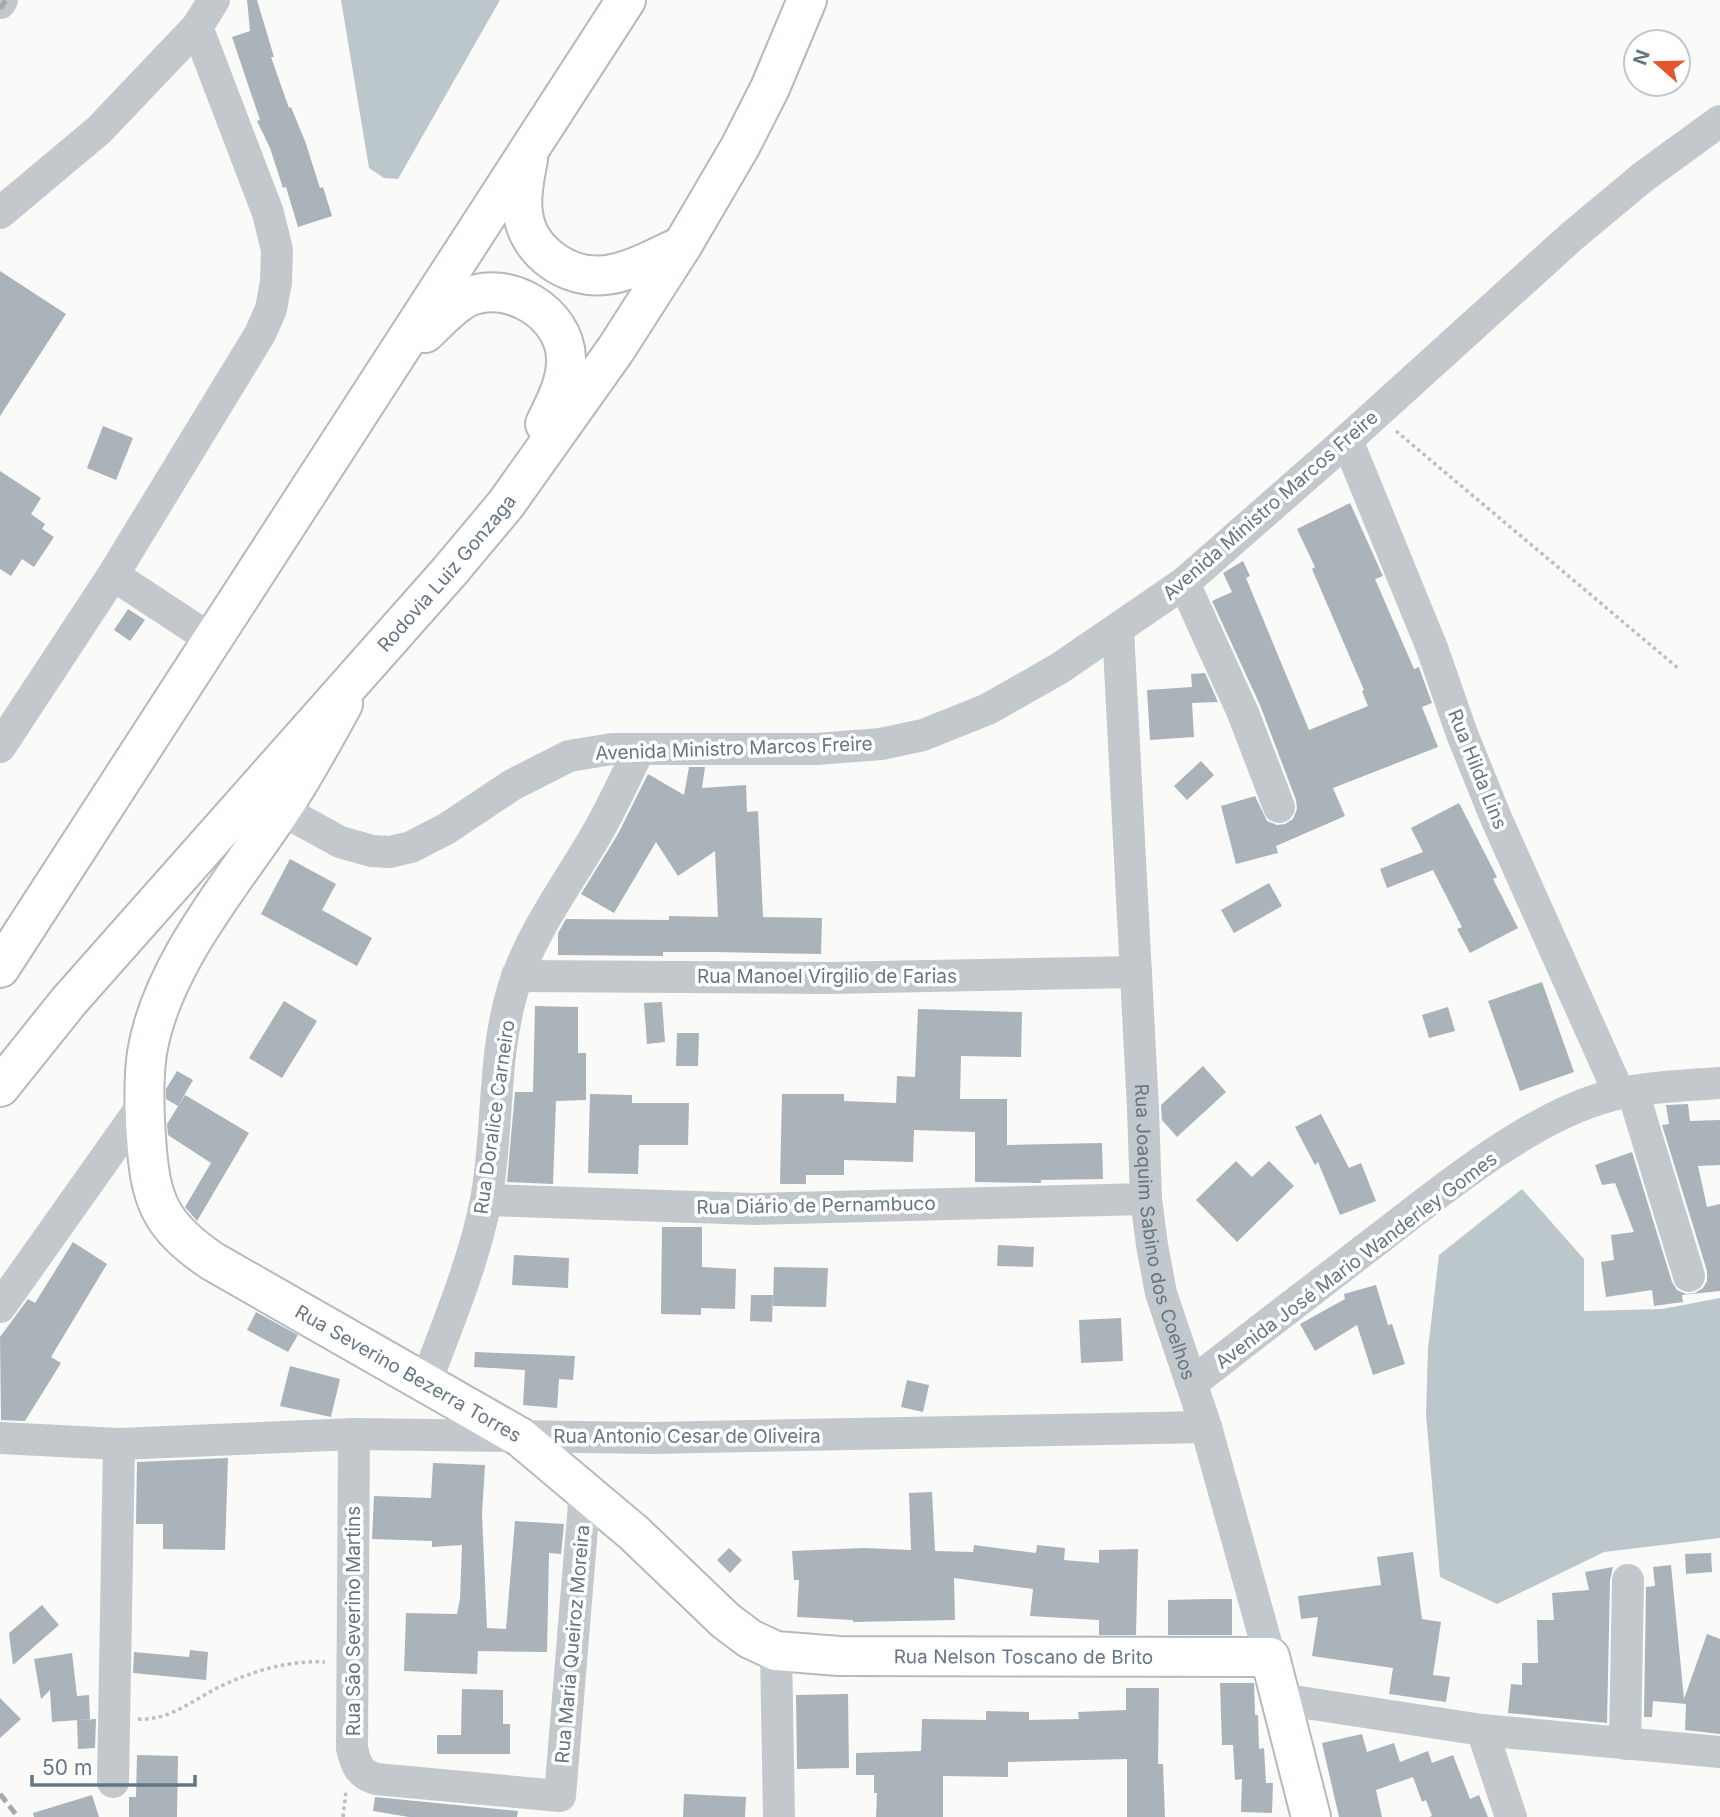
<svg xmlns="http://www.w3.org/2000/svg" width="1720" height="1817" font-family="Inter,sans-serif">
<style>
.water{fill:#bbc7cb}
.building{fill:#aab3b9}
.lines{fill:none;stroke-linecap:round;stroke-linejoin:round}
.major-casing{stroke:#b5babe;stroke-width:42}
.highway-casing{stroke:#b4b9bd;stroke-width:42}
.path{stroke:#bbbfc2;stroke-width:3.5;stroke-dasharray:3.5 3.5;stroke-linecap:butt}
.minor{stroke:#c3c8cc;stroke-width:32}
.major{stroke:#fff;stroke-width:38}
.highway{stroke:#fff;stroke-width:38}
.rail{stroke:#a2aab0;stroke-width:5;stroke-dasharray:10 5;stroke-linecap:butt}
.labels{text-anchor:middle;stroke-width:7;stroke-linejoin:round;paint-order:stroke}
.street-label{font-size:19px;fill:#657683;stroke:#fff}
</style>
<rect width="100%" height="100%" fill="#fafaf8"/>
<!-- water -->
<path class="water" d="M 341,0 L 500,0 L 398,179 L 384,178 L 369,168 Z
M 1522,1189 L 1584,1259 L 1584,1311 L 1662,1309 L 1720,1298 L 1720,1538 L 1604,1552 L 1497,1604 L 1440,1577 L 1426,1414 L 1428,1349 L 1439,1255 Z"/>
<!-- building -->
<path class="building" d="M 247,0 L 257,0 L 274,57 L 271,57 L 289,108 L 291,107 L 305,141 L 320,188 L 323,187 L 332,216 L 298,227 L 286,187 L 283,188 L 270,148 L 257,121 L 260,120 L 232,37 L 250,31 Z
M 0,271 L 66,314 L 0,416 Z
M 103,426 L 133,438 L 116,480 L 87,468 Z
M 0,471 L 41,498 L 31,514 L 45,524 L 42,529 L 54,537 L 34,567 L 22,559 L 11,576 L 0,569 Z
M 1350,503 L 1383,576 L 1375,579 L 1414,669 L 1419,667 L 1421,673 L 1432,703 L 1422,707 L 1438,747 L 1333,788 L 1345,816 L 1276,846 L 1278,853 L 1236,864 L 1221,806 L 1255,796 L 1267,821 L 1277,825 L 1285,824 L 1293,819 L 1297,809 L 1296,800 L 1260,705 L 1212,601 L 1232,592 L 1223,573 L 1243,561 L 1250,576 L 1246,578 L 1309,730 L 1368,706 L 1362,691 L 1364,690 L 1312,569 L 1315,567 L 1297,529 Z
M 128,609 L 145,620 L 130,641 L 114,630 Z
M 1205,673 L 1218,702 L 1192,703 L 1194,737 L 1150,740 L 1147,690 L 1192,687 L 1191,674 Z
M 1201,761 L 1214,775 L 1187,800 L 1174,786 Z
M 689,767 L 705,767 L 702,788 L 746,785 L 747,812 L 758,811 L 763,917 L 822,918 L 821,954 L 716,952 L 663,952 L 663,956 L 558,955 L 558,933 L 566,919 L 669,920 L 669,916 L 718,917 L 715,851 L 678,876 L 656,842 L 614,913 L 581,894 L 618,834 L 648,774 L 684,795 Z
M 1459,803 L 1497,877 L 1493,879 L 1518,928 L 1470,953 L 1457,929 L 1462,927 L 1433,870 L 1387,888 L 1380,869 L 1423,852 L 1411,828 Z
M 290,859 L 336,884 L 322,910 L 372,938 L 357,966 L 261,914 Z
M 1269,883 L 1282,906 L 1234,933 L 1221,910 Z
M 1542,982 L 1574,1072 L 1520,1091 L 1488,1001 Z
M 284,1001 L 317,1021 L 282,1078 L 249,1058 Z
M 662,1002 L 665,1042 L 647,1044 L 644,1003 Z
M 535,1006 L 578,1007 L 578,1053 L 586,1053 L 586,1100 L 556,1101 L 553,1184 L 507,1182 L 515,1092 L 533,1092 Z
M 1448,1007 L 1455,1031 L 1429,1038 L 1422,1015 Z
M 918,1009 L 1022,1012 L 1021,1057 L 961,1056 L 960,1099 L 1007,1099 L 1007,1145 L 1102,1143 L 1103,1179 L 1041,1180 L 1041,1183 L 975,1182 L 975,1132 L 914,1130 L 913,1162 L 844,1160 L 844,1175 L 806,1175 L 806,1184 L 780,1184 L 782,1094 L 844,1094 L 844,1101 L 896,1103 L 897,1076 L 915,1077 Z
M 677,1033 L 699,1033 L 698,1066 L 676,1066 Z
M 1203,1066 L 1226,1092 L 1177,1137 L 1162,1120 L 1161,1105 Z
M 177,1071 L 193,1080 L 178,1106 L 166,1099 L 166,1089 Z
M 590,1094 L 632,1095 L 632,1103 L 689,1103 L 688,1145 L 639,1145 L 638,1174 L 588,1173 Z
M 185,1095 L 249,1133 L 197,1221 L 185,1207 L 211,1163 L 168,1135 L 167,1124 Z
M 1688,1104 L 1690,1121 L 1720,1120 L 1720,1165 L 1698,1166 L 1707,1207 L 1720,1204 L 1720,1291 L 1682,1295 L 1683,1302 L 1654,1306 L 1652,1290 L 1606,1297 L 1601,1262 L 1614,1260 L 1611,1235 L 1634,1232 L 1615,1183 L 1602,1185 L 1595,1165 L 1632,1152 L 1672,1282 L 1677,1290 L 1686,1294 L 1695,1293 L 1703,1288 L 1707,1281 L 1707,1271 L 1662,1125 L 1669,1124 L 1666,1105 Z
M 1321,1114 L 1349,1168 L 1361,1163 L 1376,1201 L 1340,1215 L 1318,1162 L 1315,1165 L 1295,1127 Z
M 1236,1161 L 1252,1177 L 1269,1161 L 1294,1186 L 1237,1242 L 1196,1200 Z
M 662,1227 L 702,1227 L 702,1267 L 736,1269 L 735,1309 L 701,1308 L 701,1315 L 661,1314 Z
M 73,1242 L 107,1264 L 51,1357 L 61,1363 L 25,1421 L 1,1420 L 0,1337 L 28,1299 L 35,1303 Z
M 998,1245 L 1034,1247 L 1033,1267 L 997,1266 Z
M 514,1255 L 569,1258 L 568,1288 L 512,1285 Z
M 774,1267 L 828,1268 L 826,1307 L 773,1306 Z
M 1376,1285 L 1388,1325 L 1392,1324 L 1405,1364 L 1373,1375 L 1357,1325 L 1315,1351 L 1300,1324 L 1345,1299 L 1344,1294 Z
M 751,1295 L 773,1295 L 772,1322 L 750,1321 Z
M 256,1312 L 298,1335 L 288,1352 L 247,1330 Z
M 1121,1318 L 1123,1361 L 1081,1363 L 1079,1320 Z
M 475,1352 L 575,1356 L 573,1380 L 559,1379 L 557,1408 L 523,1405 L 525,1370 L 474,1367 Z
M 290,1366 L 340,1379 L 331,1417 L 280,1406 Z
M 907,1380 L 929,1385 L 923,1412 L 901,1407 Z
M 228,1458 L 225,1550 L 163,1549 L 163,1524 L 136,1524 L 137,1462 Z
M 433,1463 L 485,1465 L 482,1514 L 487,1628 L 506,1629 L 515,1521 L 564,1524 L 561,1554 L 549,1553 L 547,1652 L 478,1651 L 477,1674 L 404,1671 L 406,1613 L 457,1614 L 460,1599 L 462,1545 L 432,1547 L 432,1541 L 372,1539 L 374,1496 L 431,1498 Z
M 932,1492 L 935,1551 L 973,1552 L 974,1545 L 1036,1553 L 1037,1545 L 1065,1548 L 1064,1560 L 1099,1563 L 1099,1550 L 1138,1549 L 1136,1635 L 1099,1635 L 1099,1620 L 1030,1616 L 1033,1589 L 954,1578 L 955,1620 L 853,1622 L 853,1620 L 797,1617 L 799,1580 L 794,1580 L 792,1551 L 864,1548 L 911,1550 L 909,1493 Z
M 729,1548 L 742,1560 L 730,1573 L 717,1560 Z
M 1413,1552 L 1422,1619 L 1441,1622 L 1433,1675 L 1450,1677 L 1446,1702 L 1389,1694 L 1393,1668 L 1312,1656 L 1318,1617 L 1301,1619 L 1298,1596 L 1381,1585 L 1377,1557 Z
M 1711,1553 L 1712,1572 L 1686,1574 L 1685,1554 Z
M 1671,1565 L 1684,1699 L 1707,1634 L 1720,1639 L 1720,1734 L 1685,1730 L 1686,1704 L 1653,1701 L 1652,1717 L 1644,1717 L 1646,1587 L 1655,1586 L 1653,1567 Z
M 1613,1567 L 1610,1580 L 1607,1723 L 1508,1713 L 1511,1684 L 1522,1685 L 1522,1663 L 1538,1663 L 1537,1620 L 1554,1620 L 1552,1593 L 1589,1590 L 1585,1572 Z
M 1211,1599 L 1232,1599 L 1232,1635 L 1168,1635 L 1168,1600 Z
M 42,1605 L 59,1625 L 13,1665 L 9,1633 Z
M 190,1650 L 208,1652 L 206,1680 L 133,1673 L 134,1652 L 189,1657 Z
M 72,1653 L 77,1696 L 89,1695 L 90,1719 L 52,1722 L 50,1690 L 41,1699 L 34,1659 Z
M 1254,1683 L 1255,1715 L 1258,1715 L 1259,1749 L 1264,1748 L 1266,1783 L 1273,1783 L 1272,1813 L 1241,1812 L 1242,1779 L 1235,1780 L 1233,1745 L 1222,1745 L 1220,1683 Z
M 1126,1688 L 1159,1688 L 1158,1764 L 1163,1764 L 1165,1817 L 1127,1817 L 1127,1759 L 1008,1762 L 1008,1777 L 943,1776 L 943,1817 L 876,1817 L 877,1793 L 874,1793 L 874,1775 L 856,1775 L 856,1753 L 921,1751 L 922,1719 L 986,1720 L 986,1711 L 1029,1712 L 1029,1720 L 1079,1719 L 1078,1712 L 1126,1710 Z
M 462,1689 L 503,1690 L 503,1724 L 510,1724 L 510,1754 L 437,1754 L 437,1735 L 461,1735 Z
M 848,1694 L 849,1768 L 797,1769 L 796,1695 Z
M 0,1698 L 21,1719 L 0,1738 Z
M 96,1719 L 95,1748 L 78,1749 L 77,1720 Z
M 1362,1734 L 1367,1752 L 1394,1743 L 1400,1762 L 1428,1751 L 1432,1763 L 1453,1755 L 1470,1799 L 1479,1795 L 1488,1817 L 1429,1817 L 1432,1816 L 1426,1800 L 1422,1802 L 1413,1777 L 1376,1790 L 1382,1817 L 1339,1817 L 1322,1743 Z
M 137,1755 L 178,1756 L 177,1817 L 129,1817 L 129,1797 L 136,1797 Z
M 684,1794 L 746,1797 L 745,1817 L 683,1817 Z
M 92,1795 L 99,1817 L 34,1817 L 33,1813 Z
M 375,1797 L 518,1811 L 517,1817 L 409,1817 L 373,1811 Z"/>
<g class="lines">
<defs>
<g id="major">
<path id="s2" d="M 343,704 C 323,740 303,778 279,813 C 231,885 161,966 147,1053 C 143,1081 144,1109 146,1137 C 150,1200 159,1225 212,1261 L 520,1437 L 634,1533 L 726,1621 L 750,1639 L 776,1651 L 839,1656 L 1270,1657 L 1311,1817"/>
</g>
<g id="highway">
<path d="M 528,159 C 525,177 520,195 523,213 C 527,251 568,280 606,275 C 632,272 658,256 682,246"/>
<path d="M 425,333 C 438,321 451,306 466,298 C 507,278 565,313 566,358 C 567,382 555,403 545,424"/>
<path d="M 0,968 L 626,0"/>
<path id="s3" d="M 0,1087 L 69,1001 L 449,572 L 506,504 L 616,349 L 682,246 L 740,147 L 770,88 L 807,0"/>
</g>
</defs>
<!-- major casing -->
<use href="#major" class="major-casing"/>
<!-- highway casing -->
<use href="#highway" class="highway-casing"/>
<!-- path -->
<path class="path" d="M 1396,431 L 1679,669
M 138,1719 C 169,1721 193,1700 219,1687 C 253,1671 288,1660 325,1662
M 343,1817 L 346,1792"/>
<!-- minor -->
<g class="minor">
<path d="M 0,3 L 2,0"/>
<path d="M 0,213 L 99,130 L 197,27 L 214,0"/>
<path d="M 1347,440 L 1432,648 L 1462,734 L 1496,818 L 1619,1093"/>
<path d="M 113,575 L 212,640"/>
<path d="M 1184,583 L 1243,713 L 1279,807"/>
<path id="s1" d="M 1118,629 L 1143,1109 L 1146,1199 L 1152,1245 L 1161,1293 L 1206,1427 L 1270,1657"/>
<path d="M 0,747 L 113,575 L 260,334 L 271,309 L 276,282 L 277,250 L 268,213 L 197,27"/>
<path d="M 282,810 L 340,842 L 372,851 L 390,852 L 411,847 L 446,829 L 512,785 L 569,756 L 612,749 L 816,749 L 881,744 L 923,735 L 988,709 L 1060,668 L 1184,583 L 1347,440 L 1571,237 L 1643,177 L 1720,121"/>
<path d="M 517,976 L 828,978 L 1136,972"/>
<path d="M 1633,1092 L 1689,1276"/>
<path d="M 486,1200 L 755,1209 L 1146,1199"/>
<path d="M 0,1307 L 143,1105"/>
<path d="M 426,1382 C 448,1323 474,1262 486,1200 C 499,1131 492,1058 513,989 C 530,934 567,885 596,835 C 612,808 625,778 639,750"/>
<path d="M 1192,1383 C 1256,1333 1320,1284 1385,1234 C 1446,1187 1526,1122 1599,1099 C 1638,1087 1680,1086 1720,1083"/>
<path d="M 354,1434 L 352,1748 C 356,1765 359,1774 376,1779 L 560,1796 L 585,1491"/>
<path d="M 0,1438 L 119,1444 L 354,1434 L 652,1438 L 1206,1427"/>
<path d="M 776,1651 L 779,1817"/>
<path d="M 1280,1699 L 1482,1730 L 1720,1752"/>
<path d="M 1482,1730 L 1511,1817"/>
<path d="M 1625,1744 L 1628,1580"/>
<path d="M 113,1782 L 119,1444"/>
</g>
<!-- major -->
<use href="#major" class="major"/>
<!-- highway -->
<use href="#highway" class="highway"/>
<!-- rail -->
<path class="rail" d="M 0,9 L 6,0
M 0,1794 L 18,1817"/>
</g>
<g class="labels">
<!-- street labels -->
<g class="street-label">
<text transform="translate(1270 505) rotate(-41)" y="7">Avenida Ministro Marcos Freire</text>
<text dy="7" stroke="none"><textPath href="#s3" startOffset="681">Rodovia Luiz Gonzaga</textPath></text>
<text transform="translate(734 748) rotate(-2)" y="7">Avenida Ministro Marcos Freire</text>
<text transform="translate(1478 769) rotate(68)" y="7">Rua Hilda Lins</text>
<text x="827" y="983">Rua Manoel Virgilio de Farias</text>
<text transform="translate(494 1117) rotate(-82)" y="7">Rua Doralice Carneiro</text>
<text transform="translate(816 1205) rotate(-1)" y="7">Rua Diário de Pernambuco</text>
<text dy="7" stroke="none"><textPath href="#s1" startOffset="606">Rua Joaquim Sabino dos Coelhos</textPath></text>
<text transform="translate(1356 1260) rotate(-37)" y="7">Avenida José Mario Wanderley Gomes</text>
<text dy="7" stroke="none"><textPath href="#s2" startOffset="861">Rua Severino Bezerra Torres</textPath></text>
<text x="687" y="1443">Rua Antonio Cesar de Oliveira</text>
<text transform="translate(353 1621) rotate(-90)" y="7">Rua São Severino Martins</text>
<text transform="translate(572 1644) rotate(-85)" y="7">Rua Maria Queiroz Moreira</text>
<text dy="7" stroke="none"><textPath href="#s2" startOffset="1572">Rua Nelson Toscano de Brito</textPath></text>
</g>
</g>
<!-- north arrow -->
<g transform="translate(1657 63) rotate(290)"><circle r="33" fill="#ffffff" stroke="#c1c8cd" stroke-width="2"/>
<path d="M0-5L12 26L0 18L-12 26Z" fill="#e4572e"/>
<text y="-10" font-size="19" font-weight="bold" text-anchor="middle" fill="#657683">N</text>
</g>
<!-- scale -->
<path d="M32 1775v10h163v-10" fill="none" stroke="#657683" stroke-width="3.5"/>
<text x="42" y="1775" font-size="21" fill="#657683" stroke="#ffffff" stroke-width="5" paint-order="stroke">50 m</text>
</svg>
